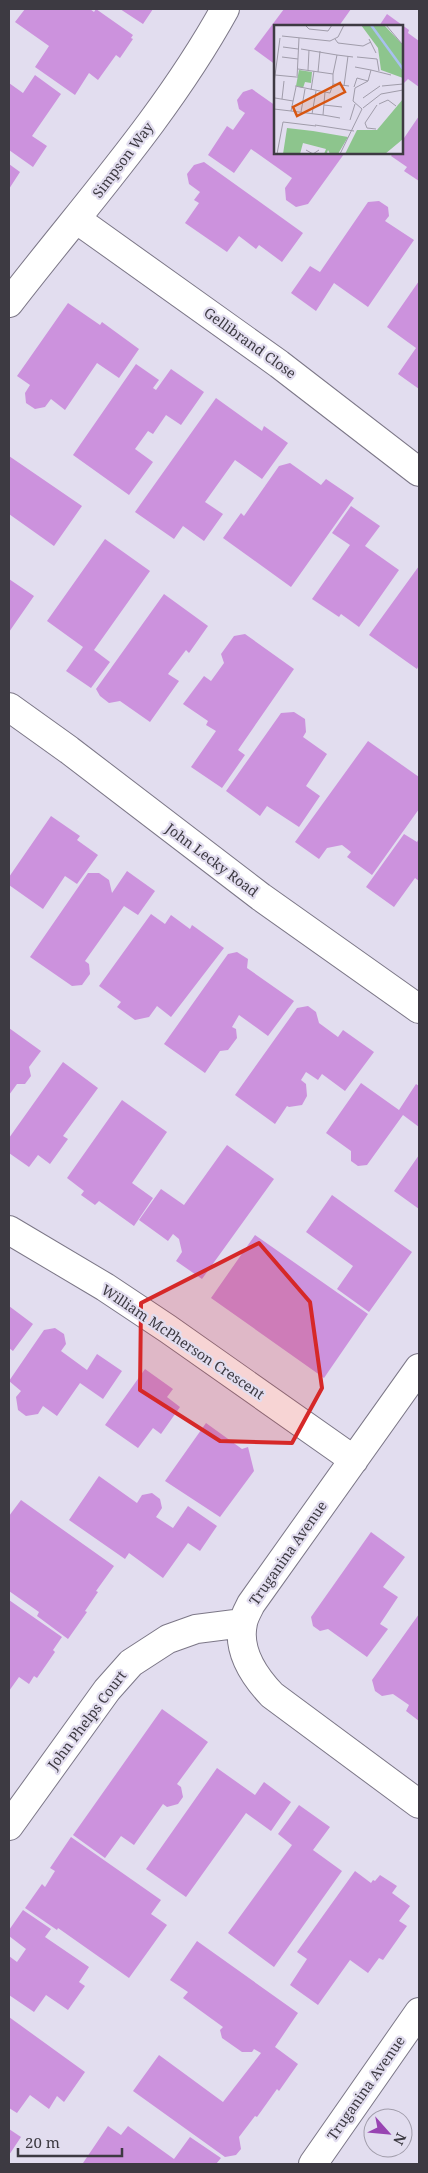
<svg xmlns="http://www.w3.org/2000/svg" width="428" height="2173" font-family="'Noto Serif',serif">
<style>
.building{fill:#cc92dd}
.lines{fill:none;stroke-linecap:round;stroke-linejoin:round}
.minor-casing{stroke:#7c7787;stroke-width:30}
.minor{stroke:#fff;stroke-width:28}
.marked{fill:#d62828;fill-opacity:0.2;stroke:#d62828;stroke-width:4;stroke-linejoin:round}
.labels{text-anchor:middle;stroke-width:4.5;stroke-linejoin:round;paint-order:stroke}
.street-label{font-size:14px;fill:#3d3a42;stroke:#e2ddef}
.inset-river{fill:none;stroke:#a8c0f0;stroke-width:2.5}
.inset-road{fill:none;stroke:#a09caa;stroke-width:1}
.view{fill:#d75611;fill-opacity:0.15;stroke:#d75611;stroke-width:2.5}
.inset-edge{fill:none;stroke:#3d3a42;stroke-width:2.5}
</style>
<rect width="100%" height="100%" fill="#e2ddef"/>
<!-- building -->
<path class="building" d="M 25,9 L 90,9 L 94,12 L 96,9 L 133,35 L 131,38 L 133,39 L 120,58 L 116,55 L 98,80 L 89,73 L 75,95 L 35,67 L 49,46 L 15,22 Z
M 120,9 L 153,9 L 143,24 Z
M 284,9 L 351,9 L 339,26 L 276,26 L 276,65 L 254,49 Z
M 387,14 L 409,30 L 408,33 L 419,41 L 419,87 L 408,79 L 404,83 L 402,81 L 402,26 L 379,26 Z
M 35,75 L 61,94 L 32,136 L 47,146 L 33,167 L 9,150 L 9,83 L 23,93 Z
M 252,89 L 276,106 L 276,152 L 344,154 L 308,204 L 296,207 L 286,200 L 285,188 L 292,178 L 251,149 L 234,173 L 208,155 L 227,126 L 233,130 L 245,113 L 239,109 L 237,100 L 243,92 Z
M 419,116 L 419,181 L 404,171 L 407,167 L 391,156 L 394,152 L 402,152 L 402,141 Z
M 204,162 L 303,233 L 282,262 L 259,245 L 256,249 L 239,236 L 227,252 L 185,223 L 199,203 L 194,200 L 200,192 L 189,184 L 187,174 L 194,165 Z
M 9,164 L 20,172 L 9,189 Z
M 379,201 L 388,207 L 389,216 L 385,221 L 414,240 L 368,307 L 334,283 L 316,311 L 291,293 L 310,266 L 320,272 L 368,202 Z
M 419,281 L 419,389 L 398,374 L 416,348 L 387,327 Z
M 68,303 L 100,325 L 102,322 L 139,349 L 119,378 L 97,363 L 65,410 L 51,399 L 45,407 L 35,409 L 26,403 L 25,393 L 30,385 L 17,376 Z
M 136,364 L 159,380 L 153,388 L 156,390 L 171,369 L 204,392 L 181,425 L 166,415 L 153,434 L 148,431 L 135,449 L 153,462 L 129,495 L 73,455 Z
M 216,398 L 262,431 L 264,426 L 288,443 L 262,479 L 235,460 L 205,502 L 223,514 L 204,541 L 183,526 L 174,539 L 135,512 Z
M 9,456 L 82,506 L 54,546 L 9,514 Z
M 290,463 L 321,485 L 326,479 L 354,498 L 291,587 L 223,538 L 241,513 L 244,516 L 279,466 Z
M 351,506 L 380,526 L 365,546 L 399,570 L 359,627 L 341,614 L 339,617 L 312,599 L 350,545 L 332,533 Z
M 105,539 L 150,571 L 94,650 L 110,662 L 91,688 L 66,671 L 83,647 L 47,621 Z
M 419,566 L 419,665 L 417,669 L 369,635 Z
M 9,579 L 34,596 L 9,632 Z
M 164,594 L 208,626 L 189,653 L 186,650 L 168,674 L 179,681 L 150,722 L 120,701 L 109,703 L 100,696 L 96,689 Z
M 245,634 L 294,669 L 238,750 L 245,755 L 222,788 L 191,767 L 216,731 L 206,725 L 208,721 L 183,704 L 204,676 L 211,681 L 224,663 L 221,654 L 234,636 Z
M 294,712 L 305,719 L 306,732 L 303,737 L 327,754 L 306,786 L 320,796 L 299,827 L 267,806 L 260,816 L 226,791 L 281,713 Z
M 368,741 L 419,777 L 419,809 L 372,875 L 347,857 L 351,852 L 342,845 L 327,848 L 319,859 L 295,842 Z
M 51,816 L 80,836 L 77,840 L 98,855 L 77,884 L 65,876 L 43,909 L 9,885 L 9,877 Z
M 404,834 L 417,842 L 419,838 L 419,881 L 415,878 L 394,907 L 366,887 Z
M 127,871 L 155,891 L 138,915 L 124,906 L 85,961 L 89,964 L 90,974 L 82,985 L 72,986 L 30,957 L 88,873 L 99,873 L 109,880 L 112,893 Z
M 151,914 L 165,924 L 171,915 L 190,929 L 192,925 L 224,948 L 171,1017 L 157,1006 L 149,1017 L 135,1020 L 117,1007 L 121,1002 L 99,986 Z
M 237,952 L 248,959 L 247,968 L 294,1001 L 268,1036 L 239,1015 L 232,1027 L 236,1029 L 237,1038 L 228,1050 L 220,1051 L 205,1073 L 164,1044 L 228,954 Z
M 308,1006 L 316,1012 L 319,1023 L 338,1037 L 343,1030 L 374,1052 L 345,1091 L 322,1074 L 318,1080 L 306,1072 L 301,1080 L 306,1084 L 307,1096 L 302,1105 L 289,1107 L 287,1106 L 275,1124 L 235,1095 L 297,1008 Z
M 9,1028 L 41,1051 L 29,1067 L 31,1076 L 25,1084 L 17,1084 L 9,1095 Z
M 63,1062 L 98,1088 L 63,1136 L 68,1139 L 50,1164 L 38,1155 L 29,1167 L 9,1153 L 9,1138 Z
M 361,1083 L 399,1110 L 416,1084 L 419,1086 L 419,1127 L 403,1115 L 367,1165 L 358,1166 L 351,1161 L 351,1151 L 326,1133 Z
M 122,1100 L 167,1132 L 132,1183 L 153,1198 L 134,1226 L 99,1201 L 95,1205 L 81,1195 L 84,1191 L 67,1178 Z
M 227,1145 L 274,1179 L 202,1279 L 176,1261 L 182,1252 L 179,1239 L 173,1234 L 168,1241 L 139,1220 L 161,1189 L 184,1205 Z
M 419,1155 L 419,1209 L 394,1191 Z
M 332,1195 L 412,1252 L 369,1312 L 337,1289 L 353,1266 L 306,1232 Z
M 255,1235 L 368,1314 L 324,1378 L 211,1298 Z
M 9,1306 L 33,1324 L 13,1351 L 9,1348 Z
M 55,1328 L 64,1334 L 66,1344 L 61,1351 L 87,1370 L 97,1354 L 122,1371 L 103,1399 L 80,1383 L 57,1416 L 43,1406 L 38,1414 L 26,1416 L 18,1410 L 16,1397 L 21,1391 L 9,1381 L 44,1330 Z
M 145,1369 L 173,1389 L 167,1397 L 180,1407 L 161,1434 L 153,1428 L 138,1448 L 105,1425 Z
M 206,1423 L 242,1449 L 248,1447 L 254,1471 L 220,1517 L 165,1481 Z
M 99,1476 L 137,1503 L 142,1495 L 152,1493 L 160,1499 L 162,1508 L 156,1517 L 173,1528 L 188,1506 L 217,1526 L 200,1551 L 188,1543 L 163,1578 L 129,1553 L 125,1559 L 69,1520 Z
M 21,1500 L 114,1566 L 96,1591 L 98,1592 L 85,1611 L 87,1612 L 68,1639 L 37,1616 L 39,1612 L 9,1591 L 9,1516 Z
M 371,1532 L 405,1557 L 383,1587 L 398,1597 L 380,1624 L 388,1629 L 367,1657 L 328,1629 L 320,1631 L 313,1626 L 311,1617 Z
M 9,1600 L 62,1637 L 53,1650 L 55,1652 L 37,1678 L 34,1676 L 29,1684 L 19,1677 L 9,1691 Z
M 419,1614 L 419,1721 L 406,1711 L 409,1705 L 393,1694 L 382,1696 L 375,1691 L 372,1680 Z
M 162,1709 L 208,1742 L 177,1784 L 181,1787 L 183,1797 L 178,1804 L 167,1807 L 163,1804 L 134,1845 L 121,1836 L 105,1858 L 73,1835 Z
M 217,1768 L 255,1795 L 264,1782 L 291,1802 L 271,1831 L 246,1813 L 186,1897 L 146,1869 Z
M 299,1805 L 330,1827 L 313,1850 L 342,1871 L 274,1967 L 228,1933 L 292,1845 L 278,1834 Z
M 71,1837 L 161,1900 L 151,1914 L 167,1925 L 129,1978 L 58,1928 L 57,1930 L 25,1908 L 42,1884 L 45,1887 L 55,1871 L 50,1868 Z
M 355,1871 L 371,1883 L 373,1880 L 375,1881 L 380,1875 L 397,1886 L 392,1893 L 410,1906 L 399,1921 L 407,1926 L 383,1960 L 379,1958 L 368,1973 L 350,1960 L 318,2005 L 290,1985 L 307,1959 L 297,1952 Z
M 23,1910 L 51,1929 L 45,1937 L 89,1967 L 79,1982 L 85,1986 L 68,2010 L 46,1995 L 34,2012 L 9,1995 L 9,1956 L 17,1962 L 26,1949 L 9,1936 L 9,1930 Z
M 197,1941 L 298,2013 L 275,2047 L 298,2064 L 279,2091 L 277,2089 L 257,2117 L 255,2116 L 239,2137 L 241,2149 L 236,2155 L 225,2157 L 133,2091 L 159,2055 L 223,2102 L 261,2053 L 254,2049 L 252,2052 L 242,2052 L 222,2038 L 220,2030 L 223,2027 L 183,1998 L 188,1992 L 170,1980 Z
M 9,2017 L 85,2072 L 64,2102 L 57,2096 L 49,2109 L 30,2095 L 17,2113 L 9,2108 Z
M 108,2126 L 121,2135 L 128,2126 L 174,2159 L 190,2137 L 221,2158 L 216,2164 L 85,2164 L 83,2163 Z
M 9,2129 L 21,2137 L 9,2155 Z"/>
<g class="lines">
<defs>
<path id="minor" d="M 76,219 L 279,364 L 419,472
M 9,303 C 83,207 166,116 225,9
M 9,707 L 69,750 L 261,897 L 419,1009
M 9,1230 L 105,1287 L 168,1329 L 354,1460
M 419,1368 L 251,1604 C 248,1610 244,1617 243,1623 C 237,1650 254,1676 272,1695 L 419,1804
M 9,1826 L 107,1690 L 131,1663 L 168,1639 L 196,1629 L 243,1623
M 313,2164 L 419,2012"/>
</defs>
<!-- minor casing -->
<use href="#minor" class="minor-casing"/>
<!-- minor -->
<use href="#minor" class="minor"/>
</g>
<!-- marked area -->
<path class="marked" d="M 259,1243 L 310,1302 L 322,1388 L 292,1443 L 220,1441 L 140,1390 L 141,1303 Z"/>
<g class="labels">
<!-- street labels -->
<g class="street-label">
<text transform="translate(123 160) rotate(-53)" y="5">Simpson Way</text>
<text transform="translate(250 343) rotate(36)" y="5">Gellibrand Close</text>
<text transform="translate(212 860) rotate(37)" y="5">John Lecky Road</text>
<text transform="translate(183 1342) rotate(34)" y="5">William McPherson Crescent</text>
<text transform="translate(288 1553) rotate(-55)" y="5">Truganina Avenue</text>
<text transform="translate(87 1720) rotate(-53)" y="5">John Phelps Court</text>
<text transform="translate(366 2088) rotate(-55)" y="5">Truganina Avenue</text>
</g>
</g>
<!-- overview -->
<g transform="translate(274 25)">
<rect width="129" height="129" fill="#e2ddef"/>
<path d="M 129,74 L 129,114 L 111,129 L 71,129 L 83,105 L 103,105 ZM 13,103 L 39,106 L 74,112 L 64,129 L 56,129 L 54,125 L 53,128 L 50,129 L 52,124 L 29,118 L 26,129 L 9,129 Z" fill="#8dc58d"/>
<path d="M 87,0 L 110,0 L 129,20 L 129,53 L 107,45 L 104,23 ZM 25,45 L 38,47 L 37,58 L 31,57 L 29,63 L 22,61 Z" fill="#8dc58d"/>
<path class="inset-river" d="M 97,0 L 129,44"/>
<path class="inset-road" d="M 31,0 L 35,4 L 54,6 L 58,0M 112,0 L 128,19M 8,11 L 56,16 L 64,12 L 70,0M 61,14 L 64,18 L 89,21 L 97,17M 95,14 L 102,28M 9,22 L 24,24M 27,24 L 63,30M 8,32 L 24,34M 83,32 L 103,34 L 105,46M 81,42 L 97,45M 24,44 L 59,49 L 59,59M 34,45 L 35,25M 44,47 L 46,26M 59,49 L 63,30 L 79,32M 1,50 L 22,52M 23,53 L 25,13M 0,58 L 6,13M 21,61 L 56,68 L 59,59 L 75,61M 70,61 L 74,31M 108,61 L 129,59M 22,62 L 17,86 L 49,90 L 51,67M 80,62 L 83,53 L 94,56M 37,65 L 40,46M 1,73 L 19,76M 89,73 L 106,61M 8,74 L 10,56M 105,79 L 114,75 L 122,81M 50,80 L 68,82M 89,83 L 107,69 L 129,65M 0,84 L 17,86M 88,84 L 79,76 L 81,63 L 94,56 L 97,45 L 117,50M 27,87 L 31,64M 38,89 L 42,66M 49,90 L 66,93M 76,95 L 81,79M 41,100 L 80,106M 102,104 L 93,103 L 91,98 L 103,80M 32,125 L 39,129 L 45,125M 3,129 L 9,97 L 42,101M 66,129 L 88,84"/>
<path class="view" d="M 66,58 L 71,67 L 23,91 L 19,82 Z"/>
<rect width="129" height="129" class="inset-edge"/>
</g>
<!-- border -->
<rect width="428" height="2173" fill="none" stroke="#3d3a42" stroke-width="20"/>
<!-- north arrow -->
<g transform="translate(388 2133) rotate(117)"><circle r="24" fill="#e2ddef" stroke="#a09caa"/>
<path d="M0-4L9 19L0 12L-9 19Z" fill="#9844b2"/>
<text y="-8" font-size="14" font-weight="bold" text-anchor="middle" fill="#3d3a42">N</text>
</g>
<!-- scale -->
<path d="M18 2148v8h104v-8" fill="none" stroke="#3d3a42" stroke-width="2.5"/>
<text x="25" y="2148" font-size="15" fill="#3d3a42" stroke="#e2ddef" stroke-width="4" paint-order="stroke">20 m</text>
</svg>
